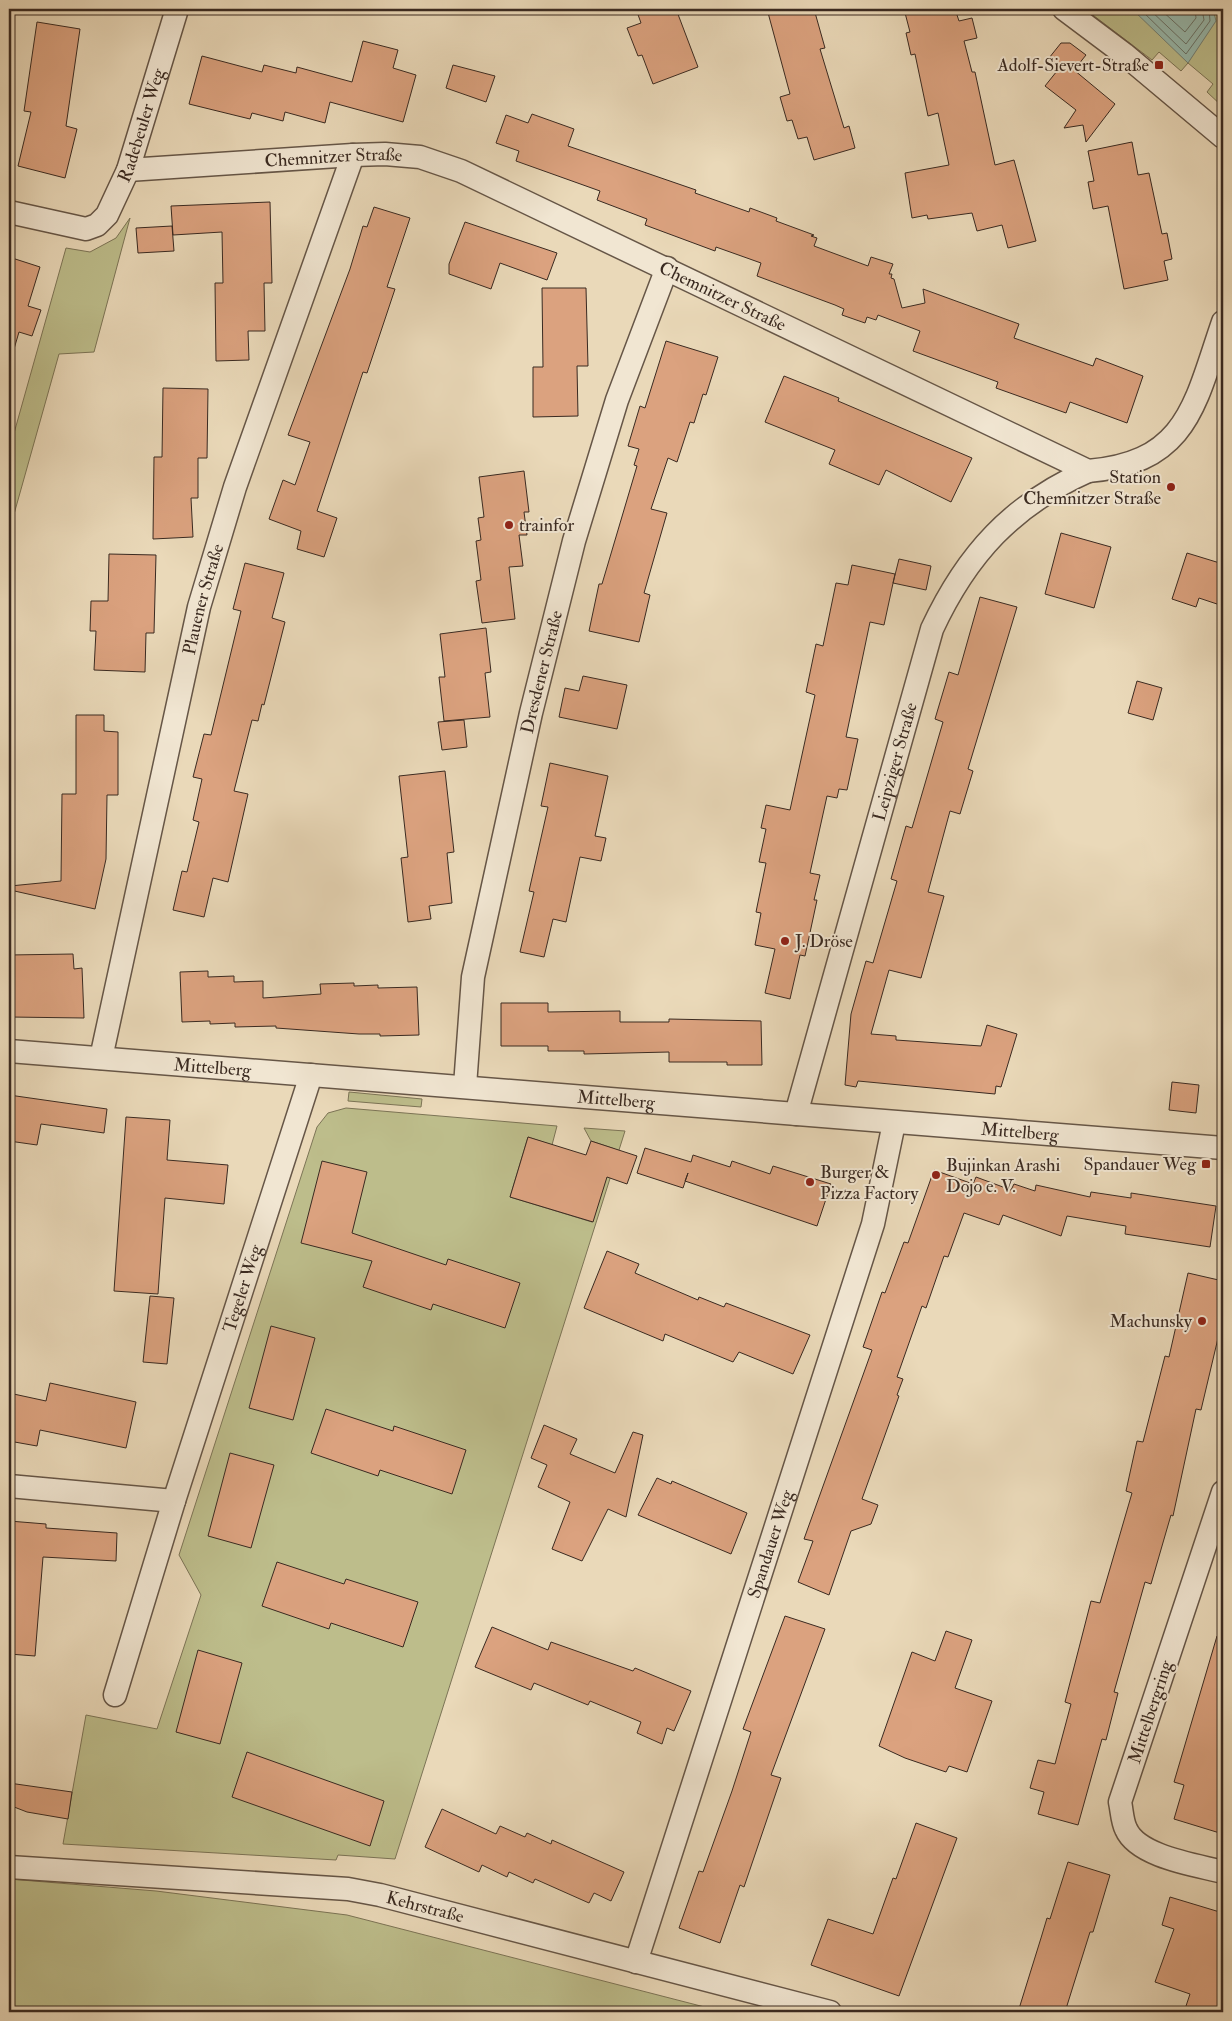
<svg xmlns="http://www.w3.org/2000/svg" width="1232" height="2021" font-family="'IM FELL Double Pica',serif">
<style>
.green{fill:#bdbd8b;stroke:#7c7456}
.water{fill:#98baae;stroke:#728076}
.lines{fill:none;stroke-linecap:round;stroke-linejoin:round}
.shore{stroke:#697268;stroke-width:1}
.building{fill:#dba27f;stroke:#3a2a21}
.minor-casing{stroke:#665647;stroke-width:25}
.minor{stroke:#f1e6d2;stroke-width:22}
.poi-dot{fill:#8f2418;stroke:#f1e6d2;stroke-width:2}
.labels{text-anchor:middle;stroke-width:4;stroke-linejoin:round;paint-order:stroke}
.poi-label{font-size:18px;fill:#3a2a21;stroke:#f1e6d2;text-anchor:end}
.street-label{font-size:18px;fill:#3a2a21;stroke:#f1e6d2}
</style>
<rect width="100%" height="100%" fill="#ead9b9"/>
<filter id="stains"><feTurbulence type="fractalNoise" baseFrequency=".004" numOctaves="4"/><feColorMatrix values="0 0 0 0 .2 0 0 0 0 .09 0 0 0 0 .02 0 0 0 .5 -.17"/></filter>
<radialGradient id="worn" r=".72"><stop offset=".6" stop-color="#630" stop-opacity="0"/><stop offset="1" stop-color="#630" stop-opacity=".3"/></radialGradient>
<!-- green -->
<path class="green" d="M 1085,9 L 1222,9 L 1223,107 L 1207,92 L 1213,84 L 1188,63 L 1181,71 L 1159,52 L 1152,60 Z
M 130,218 L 94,352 L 59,354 L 9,532 L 9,451 L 66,248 L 90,252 L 116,238 Z
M 349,1092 L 422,1099 L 421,1107 L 348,1101 Z
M 346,1108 L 557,1126 L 552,1145 L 528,1137 L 510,1197 L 592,1222 L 615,1149 L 591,1141 L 584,1128 L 625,1131 L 395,1859 L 338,1855 L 336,1860 L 63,1844 L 86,1715 L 157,1729 L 201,1595 L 179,1555 L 317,1127 L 328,1113 Z
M 9,1879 L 156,1891 L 347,1915 L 724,2012 L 9,2012 Z"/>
<!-- water -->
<path class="water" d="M 1132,9 L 1213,9 L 1216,21 L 1188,63 Z"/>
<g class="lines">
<!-- shore -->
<path class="shore" d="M 1140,9 L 1186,54 L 1210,21 L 1209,9
M 1149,9 L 1186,44 L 1204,20 L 1202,9
M 1160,9 L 1185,32 L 1196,18 L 1195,9"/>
</g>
<!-- building -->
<path class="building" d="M 636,9 L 676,9 L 698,67 L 653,84 L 642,55 L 638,56 L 627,28 L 641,23 Z
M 767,9 L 814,9 L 825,48 L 820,49 L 844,128 L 849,126 L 855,148 L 814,160 L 807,137 L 798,139 L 792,120 L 787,121 L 780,97 L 790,94 Z
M 904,9 L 955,9 L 959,21 L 972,18 L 977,38 L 964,41 L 972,72 L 975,72 L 995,165 L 1014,160 L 1036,241 L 1008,248 L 1002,225 L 977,231 L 972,213 L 928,219 L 927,215 L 912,218 L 905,173 L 949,165 L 938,113 L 928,116 L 915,54 L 911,55 L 906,33 L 910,32 Z
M 37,22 L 80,29 L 66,126 L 77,129 L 65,178 L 18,166 L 31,112 L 24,111 Z
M 363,41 L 398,50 L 393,68 L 416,75 L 403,122 L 330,102 L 325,123 L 285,112 L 283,121 L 252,113 L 250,119 L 189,104 L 202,56 L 262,72 L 264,65 L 296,73 L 297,67 L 352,82 Z
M 1061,43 L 1070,43 L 1086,55 L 1074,70 L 1115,104 L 1086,142 L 1083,125 L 1064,128 L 1076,110 L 1045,86 L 1057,71 L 1045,63 Z
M 453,65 L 495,76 L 486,102 L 446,88 Z
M 532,114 L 574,129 L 568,146 L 696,190 L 695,193 L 749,212 L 750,208 L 777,218 L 776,221 L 814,235 L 811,236 L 817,238 L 814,246 L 868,266 L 871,257 L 893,264 L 889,274 L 892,274 L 891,278 L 894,279 L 902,308 L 925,303 L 923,289 L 1019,324 L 1014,338 L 1093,366 L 1096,358 L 1143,376 L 1127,423 L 1070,402 L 1066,413 L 996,388 L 998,382 L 913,351 L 920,331 L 878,315 L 876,320 L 867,317 L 865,323 L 842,315 L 844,309 L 835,305 L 757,276 L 761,263 L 716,247 L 715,251 L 645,225 L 647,219 L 597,200 L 600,191 L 516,161 L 519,151 L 496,143 L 506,115 L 528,123 Z
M 1132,142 L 1138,175 L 1149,173 L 1162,234 L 1167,233 L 1172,259 L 1164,261 L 1168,280 L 1124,289 L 1108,206 L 1093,209 L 1088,182 L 1094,181 L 1088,151 Z
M 270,202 L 272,283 L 264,283 L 265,331 L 248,331 L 249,360 L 216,361 L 215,283 L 223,283 L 222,232 L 173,235 L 171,206 Z
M 374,207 L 410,218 L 387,287 L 395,289 L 367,373 L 363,372 L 317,511 L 337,518 L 324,557 L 297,549 L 301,531 L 269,519 L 283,480 L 295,485 L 310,442 L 288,435 L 350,269 L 363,226 L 367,227 Z
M 465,222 L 557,253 L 547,280 L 500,263 L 491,289 L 449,274 L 449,264 Z
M 172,226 L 174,251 L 138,253 L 136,228 Z
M 9,257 L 40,267 L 28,306 L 41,310 L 32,336 L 19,332 L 14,349 L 9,348 Z
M 542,288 L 586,288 L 588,366 L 577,366 L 578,416 L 533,417 L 533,367 L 543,367 Z
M 666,341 L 718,357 L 706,395 L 703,394 L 694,423 L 690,422 L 677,462 L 668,458 L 651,509 L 667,513 L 644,593 L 650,595 L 639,642 L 589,631 L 599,584 L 602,584 L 637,466 L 634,465 L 639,449 L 628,446 L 640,406 L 645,408 Z
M 784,376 L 839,398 L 838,401 L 972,458 L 951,502 L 886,470 L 879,485 L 829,464 L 835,450 L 765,422 Z
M 163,388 L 208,389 L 207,458 L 198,458 L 198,498 L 191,498 L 193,537 L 153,539 L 154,457 L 162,457 Z
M 524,471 L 529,512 L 524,512 L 527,535 L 519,535 L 523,566 L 509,567 L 515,619 L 482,623 L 476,581 L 481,580 L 476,541 L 481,540 L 478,518 L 484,517 L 479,477 Z
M 1061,533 L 1111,547 L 1094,608 L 1045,594 Z
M 1187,553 L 1223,564 L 1223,606 L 1199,598 L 1196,607 L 1172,599 Z
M 109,554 L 156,555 L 154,633 L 146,633 L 145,672 L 94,670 L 96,631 L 90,631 L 91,601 L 108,601 Z
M 899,559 L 931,566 L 926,590 L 893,583 Z
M 245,563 L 284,573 L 272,618 L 285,622 L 264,705 L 262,704 L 258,721 L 252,720 L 234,791 L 248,794 L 228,882 L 213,878 L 204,917 L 173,910 L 182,871 L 187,872 L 199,822 L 193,820 L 202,779 L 193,777 L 204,734 L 211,735 L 241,611 L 233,609 Z
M 852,565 L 895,574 L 884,625 L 870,622 L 846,737 L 858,739 L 847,790 L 839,789 L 837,798 L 827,796 L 810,873 L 820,875 L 814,900 L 817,900 L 805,956 L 800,955 L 790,999 L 765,993 L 775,949 L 755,945 L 761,913 L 756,912 L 766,863 L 759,862 L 766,829 L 761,828 L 766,805 L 790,810 L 815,695 L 806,692 L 816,644 L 823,646 L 836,583 L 848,585 Z
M 980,597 L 1017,607 L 968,769 L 973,771 L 960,814 L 950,811 L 928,892 L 944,896 L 921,978 L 889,970 L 871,1034 L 896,1036 L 896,1040 L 981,1046 L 987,1025 L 1017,1034 L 1001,1087 L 996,1086 L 995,1094 L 858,1081 L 856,1087 L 845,1085 L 851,1014 L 866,961 L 873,963 L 897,881 L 891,879 L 906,826 L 912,828 L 943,722 L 935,719 L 949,672 L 958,675 Z
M 486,628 L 491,672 L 485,673 L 490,717 L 444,721 L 439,677 L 445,677 L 440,634 Z
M 583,676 L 627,685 L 617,729 L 559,717 L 565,688 L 579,691 Z
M 1137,681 L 1162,688 L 1153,720 L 1128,713 Z
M 76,715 L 104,715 L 104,731 L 118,732 L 118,795 L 107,795 L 106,859 L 95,909 L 10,890 L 10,886 L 61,881 L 62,794 L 76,794 Z
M 464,720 L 467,747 L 442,750 L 438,722 Z
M 550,763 L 608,776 L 595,836 L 606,838 L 601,861 L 580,857 L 566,922 L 553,919 L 544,957 L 520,952 L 534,892 L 529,891 L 548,807 L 541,806 Z
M 445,771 L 454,852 L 447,853 L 452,903 L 429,906 L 431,919 L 408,922 L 401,858 L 408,857 L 399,776 Z
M 73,954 L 74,969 L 82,968 L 84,1018 L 10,1017 L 9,955 Z
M 208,971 L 208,977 L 234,976 L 234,982 L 263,981 L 263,998 L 321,994 L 320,984 L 354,983 L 354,986 L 378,985 L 378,988 L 417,987 L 419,1035 L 380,1036 L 380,1034 L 359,1034 L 276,1028 L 276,1026 L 235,1027 L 235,1023 L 210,1024 L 210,1021 L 182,1022 L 180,972 Z
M 501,1003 L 548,1003 L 548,1012 L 620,1011 L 620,1022 L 669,1022 L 669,1019 L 761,1021 L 762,1065 L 727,1065 L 727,1062 L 669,1062 L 669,1052 L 584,1054 L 584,1051 L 548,1051 L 548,1046 L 501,1046 Z
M 1172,1082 L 1199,1085 L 1196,1113 L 1169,1110 Z
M 9,1095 L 107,1109 L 104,1133 L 41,1124 L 37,1145 L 9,1141 Z
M 126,1117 L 170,1120 L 167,1160 L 228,1165 L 224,1204 L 165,1198 L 158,1294 L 114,1291 Z
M 528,1137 L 586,1155 L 591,1141 L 637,1156 L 627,1184 L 607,1177 L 593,1222 L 510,1197 Z
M 645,1148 L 691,1162 L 693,1155 L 730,1167 L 732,1161 L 770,1174 L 773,1166 L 831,1184 L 817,1226 L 685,1181 L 688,1173 L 683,1188 L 637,1173 Z
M 322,1161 L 367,1172 L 352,1233 L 446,1265 L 448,1259 L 520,1283 L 505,1328 L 433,1304 L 431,1310 L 363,1287 L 372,1261 L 301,1243 Z
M 934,1170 L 973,1184 L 976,1177 L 1011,1190 L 1014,1184 L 1035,1191 L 1036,1185 L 1090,1197 L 1091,1192 L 1131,1198 L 1131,1193 L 1216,1206 L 1210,1247 L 1125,1234 L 1126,1226 L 1067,1216 L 1061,1236 L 1003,1215 L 999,1225 L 964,1213 L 948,1257 L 944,1256 L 926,1308 L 922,1306 L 897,1377 L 903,1379 L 897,1395 L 899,1396 L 862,1499 L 878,1505 L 871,1524 L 851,1531 L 829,1595 L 798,1582 L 813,1541 L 804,1539 L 872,1350 L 863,1347 L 882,1292 L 885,1293 L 904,1242 L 908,1243 Z
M 607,1251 L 639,1264 L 635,1273 L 698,1300 L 699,1297 L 724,1307 L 726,1303 L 810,1335 L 793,1374 L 739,1352 L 733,1362 L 665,1334 L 663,1341 L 584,1308 Z
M 1188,1273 L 1223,1281 L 1223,1317 L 1201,1410 L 1196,1409 L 1173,1516 L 1171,1515 L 1151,1584 L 1145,1582 L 1114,1692 L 1118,1693 L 1106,1740 L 1102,1739 L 1078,1825 L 1038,1814 L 1044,1792 L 1030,1788 L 1038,1760 L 1055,1764 L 1071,1704 L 1065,1702 L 1080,1644 L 1091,1601 L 1100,1603 L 1132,1493 L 1126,1491 L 1137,1441 L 1143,1442 L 1165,1356 L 1169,1357 Z
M 150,1296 L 174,1298 L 167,1364 L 143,1362 Z
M 271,1326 L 315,1338 L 293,1420 L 249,1408 Z
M 50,1383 L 136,1402 L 126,1448 L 40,1430 L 37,1446 L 9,1441 L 9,1393 L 46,1401 Z
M 326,1409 L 393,1431 L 394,1426 L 466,1450 L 452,1494 L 380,1470 L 378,1476 L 311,1453 Z
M 544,1425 L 577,1439 L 570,1454 L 615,1473 L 633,1432 L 643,1435 L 626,1517 L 608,1509 L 582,1561 L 552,1549 L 570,1502 L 538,1487 L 547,1465 L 531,1458 Z
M 230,1453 L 274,1465 L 251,1548 L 208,1536 Z
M 657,1478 L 671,1484 L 672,1481 L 747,1513 L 731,1554 L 638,1515 Z
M 9,1521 L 46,1524 L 46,1528 L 117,1533 L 116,1561 L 43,1557 L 35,1656 L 9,1654 Z
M 277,1562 L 344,1584 L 346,1579 L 418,1602 L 403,1647 L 331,1623 L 329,1629 L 262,1606 Z
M 785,1616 L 825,1629 L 771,1775 L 781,1778 L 744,1887 L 740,1885 L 720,1943 L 679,1928 L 699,1871 L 703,1872 L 732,1791 L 751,1732 L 743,1729 Z
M 492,1627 L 548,1650 L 551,1642 L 633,1671 L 635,1668 L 691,1691 L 674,1731 L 667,1728 L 662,1744 L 637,1733 L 641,1722 L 590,1701 L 588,1705 L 534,1683 L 531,1690 L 475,1667 Z
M 946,1631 L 972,1640 L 955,1688 L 992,1701 L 967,1772 L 949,1766 L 946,1772 L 905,1758 L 879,1746 L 912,1652 L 935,1661 Z
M 1217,1636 L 1223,1637 L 1223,1834 L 1174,1819 L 1184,1785 L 1174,1782 Z
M 198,1650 L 242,1663 L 220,1744 L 176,1732 Z
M 247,1752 L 384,1801 L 370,1846 L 232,1797 Z
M 9,1783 L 72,1792 L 68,1819 L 27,1812 L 9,1805 Z
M 442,1809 L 496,1834 L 500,1826 L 525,1837 L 527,1833 L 551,1844 L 552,1840 L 624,1872 L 611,1901 L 594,1893 L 589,1903 L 535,1879 L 533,1883 L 509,1872 L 507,1877 L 482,1865 L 479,1872 L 425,1847 Z
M 916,1823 L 957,1838 L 899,1996 L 811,1965 L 828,1919 L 873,1934 L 893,1878 L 896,1879 Z
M 1068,1862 L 1110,1875 L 1093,1932 L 1090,1932 L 1065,2012 L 1018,2012 L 1041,1938 L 1047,1918 L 1050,1919 Z
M 1170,1897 L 1223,1913 L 1223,2012 L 1184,2012 L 1190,1994 L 1155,1982 L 1174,1929 L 1162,1925 Z"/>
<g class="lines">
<defs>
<g id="minor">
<path d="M 1064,9 L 1124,54 L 1223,137"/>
<path id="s1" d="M 128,170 L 353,155 L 385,154 L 420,157 L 461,171 L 1088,471 C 1188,463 1195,403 1223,322"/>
<path id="s2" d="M 9,212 L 86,229 L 97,225 L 107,215 L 128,170 L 177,9"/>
<path id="s3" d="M 9,1051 L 1223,1148"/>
<path id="s4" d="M 101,1058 L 199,607 L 235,487 L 353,155"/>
<path id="s5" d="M 465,1086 L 473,977 L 531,713 L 574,541 L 617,400 L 667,268"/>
<path id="s6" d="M 796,1114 L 932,629 C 967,554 1012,505 1088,471"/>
<path id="s7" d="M 9,1486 L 174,1501 L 311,1075"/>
<path d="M 1223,1492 L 1120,1802 C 1122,1811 1122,1821 1126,1829 C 1138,1857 1197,1865 1223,1872"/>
<path d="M 115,1695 L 174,1501"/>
<path id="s8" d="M 9,1867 L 348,1889 L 380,1895 L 830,2012"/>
<path id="s9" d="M 636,1962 L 873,1224 L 894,1123"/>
</g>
</defs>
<!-- minor casing -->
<use href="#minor" class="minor-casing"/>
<!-- minor -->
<use href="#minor" class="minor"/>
</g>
<!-- markers -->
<g class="poi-dot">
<rect x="1154" y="60" width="10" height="10" rx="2.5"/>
<circle cx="1171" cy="487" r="5"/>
<circle cx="509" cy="525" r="5"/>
<circle cx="785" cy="941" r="5"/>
<rect x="1201" y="1159" width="10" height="10" rx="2.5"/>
<circle cx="936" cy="1175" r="5"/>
<circle cx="810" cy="1182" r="5"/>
<circle cx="1202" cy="1321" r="5"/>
</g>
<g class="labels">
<!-- poi labels -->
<g class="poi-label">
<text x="1149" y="71">Adolf-Sievert-Straße</text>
<text x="1161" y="483">Station<tspan x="1161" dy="21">Chemnitzer Straße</tspan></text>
<text x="519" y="531" text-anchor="start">trainfor</text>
<text x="795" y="947" text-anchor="start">J. Dröse</text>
<text x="1196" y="1170">Spandauer Weg</text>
<text x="946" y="1171" text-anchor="start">Bujinkan Arashi<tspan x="946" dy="21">Dojo e. V.</tspan></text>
<text x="820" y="1178" text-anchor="start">Burger &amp;<tspan x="820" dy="21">Pizza Factory</tspan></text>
<text x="1192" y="1327">Machunsky</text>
</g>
<!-- street labels -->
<g class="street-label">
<text dy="6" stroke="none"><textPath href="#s2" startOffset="201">Radebeuler Weg</textPath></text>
<text dy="6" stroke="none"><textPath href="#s1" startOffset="206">Chemnitzer Straße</textPath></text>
<text dy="6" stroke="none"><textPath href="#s1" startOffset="626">Chemnitzer Straße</textPath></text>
<text dy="6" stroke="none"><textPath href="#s4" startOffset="470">Plauener Straße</textPath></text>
<text dy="6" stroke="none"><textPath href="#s5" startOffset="422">Dresdener Straße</textPath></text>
<text dy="6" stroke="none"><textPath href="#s6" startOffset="366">Leipziger Straße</textPath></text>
<text dy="6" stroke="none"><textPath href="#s3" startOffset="204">Mittelberg</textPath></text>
<text dy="6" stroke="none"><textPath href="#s3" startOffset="609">Mittelberg</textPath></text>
<text dy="6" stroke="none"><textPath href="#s3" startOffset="1014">Mittelberg</textPath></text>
<text dy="6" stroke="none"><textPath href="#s7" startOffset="389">Tegeler Weg</textPath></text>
<text dy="6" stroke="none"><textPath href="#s9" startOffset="439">Spandauer Weg</textPath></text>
<text transform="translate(1150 1712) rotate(-72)" y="6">Mittelbergring</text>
<text dy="6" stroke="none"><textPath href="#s8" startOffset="419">Kehrstraße</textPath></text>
</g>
</g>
<!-- margin -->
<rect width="1232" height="2021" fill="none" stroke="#ead9b9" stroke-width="30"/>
<rect x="10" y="10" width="1212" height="2001" fill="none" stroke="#3a2a21" stroke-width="2.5"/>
<rect x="15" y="15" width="1202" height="1991" fill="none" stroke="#3a2a21"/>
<rect width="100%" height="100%" filter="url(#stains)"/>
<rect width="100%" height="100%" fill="url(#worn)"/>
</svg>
